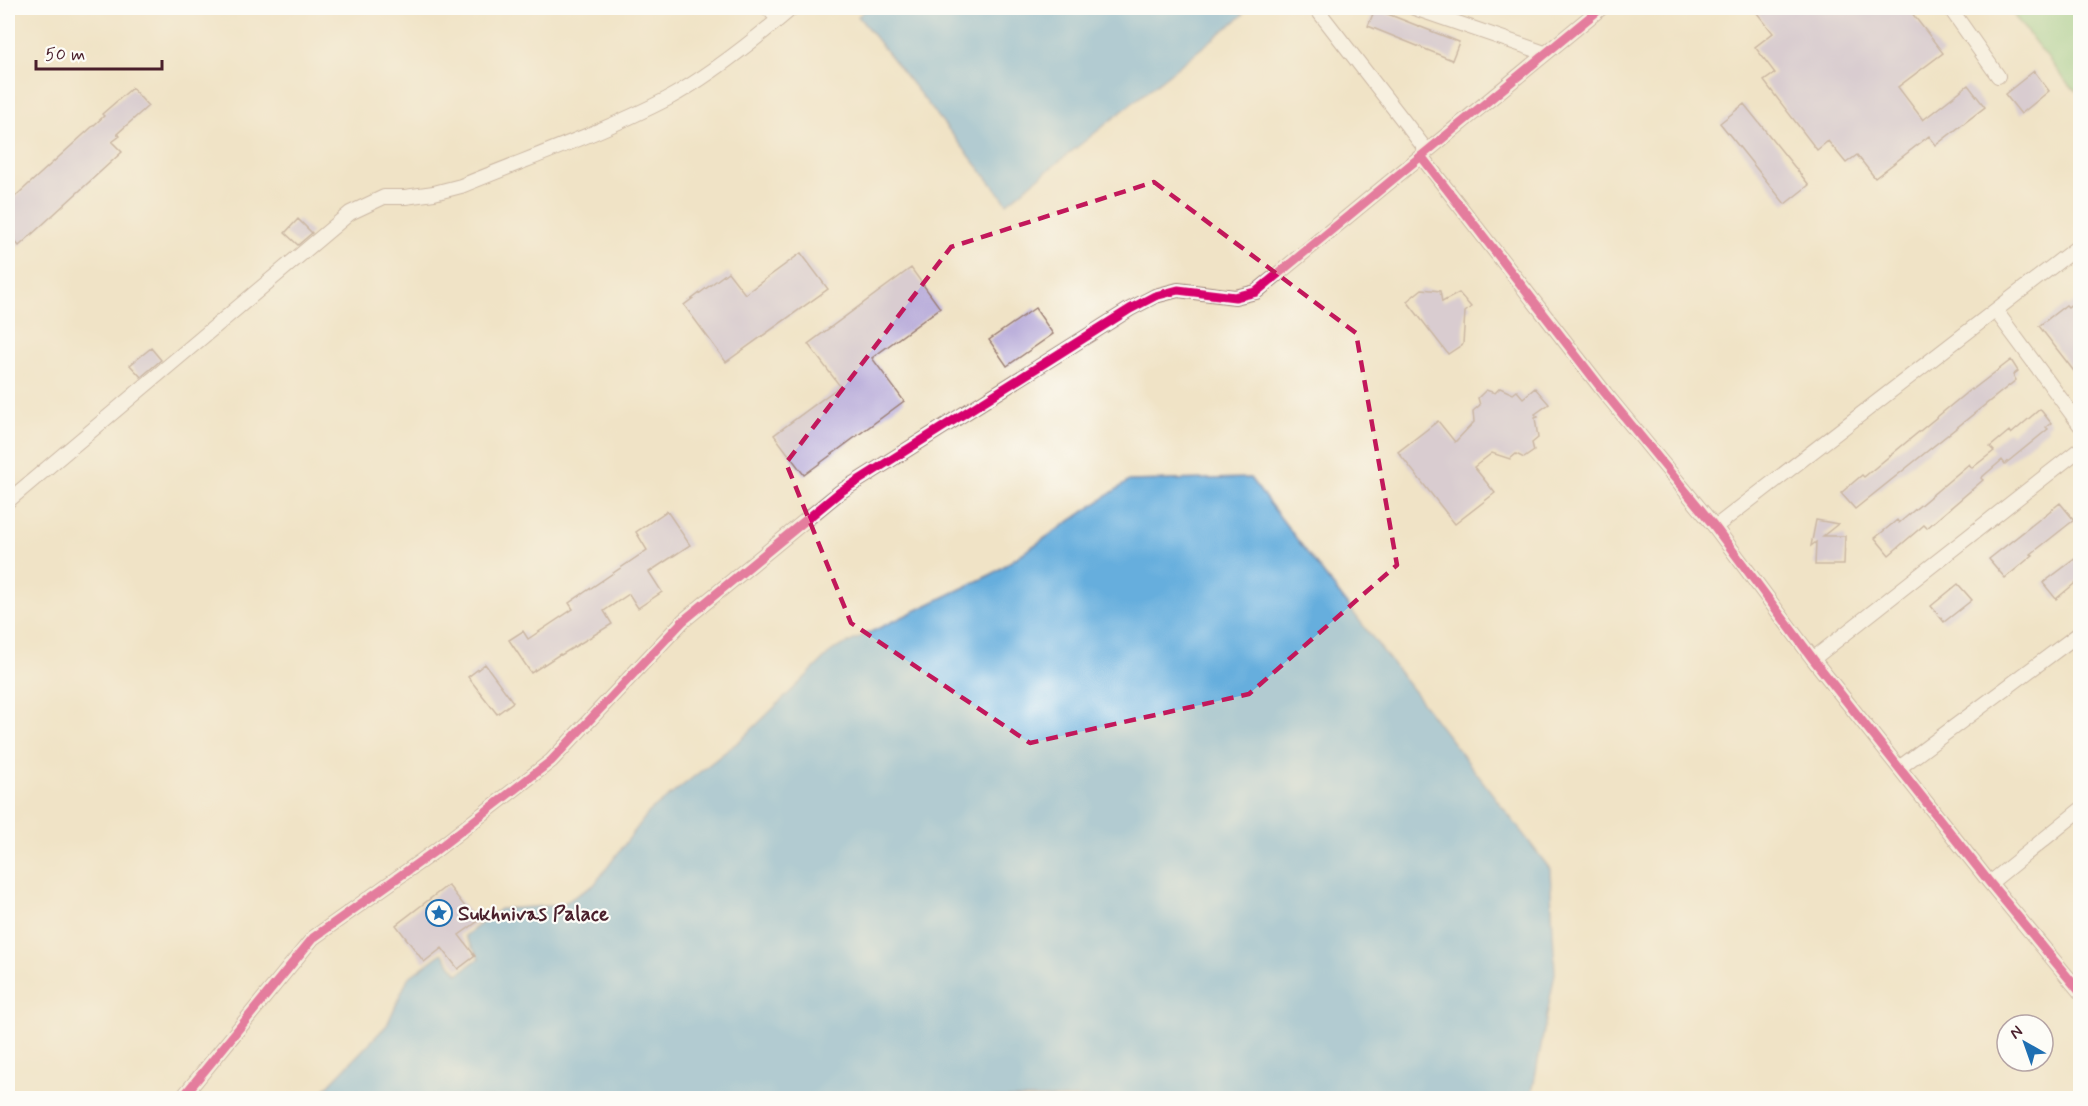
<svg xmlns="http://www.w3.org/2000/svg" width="2088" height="1106" font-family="Mynerve,sans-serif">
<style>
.green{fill:#89ce88;stroke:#6a765a;stroke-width:1.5}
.water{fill:#66aedd;stroke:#586684;stroke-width:1.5}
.building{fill:#bcb0db}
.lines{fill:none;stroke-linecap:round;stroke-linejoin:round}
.minor-casing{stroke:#9d8178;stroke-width:16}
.minor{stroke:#fff;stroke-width:14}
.cycleway-casing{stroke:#fdfcf7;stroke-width:13}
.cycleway{stroke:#d6006c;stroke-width:9}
.marked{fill:none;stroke:#c2185b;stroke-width:4.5;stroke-dasharray:12 8;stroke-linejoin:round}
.labels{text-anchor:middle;stroke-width:4.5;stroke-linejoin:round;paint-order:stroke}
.poi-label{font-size:21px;font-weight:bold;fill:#4a1f2b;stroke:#fdfcf7;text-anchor:start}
</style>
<rect width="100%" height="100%" fill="#fdfcf7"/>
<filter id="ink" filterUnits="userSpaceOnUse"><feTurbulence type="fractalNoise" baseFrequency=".0167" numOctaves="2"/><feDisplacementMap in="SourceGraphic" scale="12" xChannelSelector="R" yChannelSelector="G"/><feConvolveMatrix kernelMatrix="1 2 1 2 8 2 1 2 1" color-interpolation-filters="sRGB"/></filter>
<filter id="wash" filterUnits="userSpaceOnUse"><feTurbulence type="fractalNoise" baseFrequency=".008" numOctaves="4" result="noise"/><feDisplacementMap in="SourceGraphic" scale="24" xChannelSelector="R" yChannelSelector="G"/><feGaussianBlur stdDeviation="1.35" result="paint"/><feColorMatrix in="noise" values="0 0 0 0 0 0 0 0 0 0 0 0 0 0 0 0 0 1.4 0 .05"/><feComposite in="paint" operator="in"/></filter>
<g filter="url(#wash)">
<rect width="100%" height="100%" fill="#f0e3c6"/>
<!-- green -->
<path class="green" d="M 2008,8 L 2080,8 L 2080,93 L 2069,85 Z"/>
<!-- water -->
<path class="water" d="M 868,8 L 1237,8 L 1243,15 L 1007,203 L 858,16 Z
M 1250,478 L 1550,869 L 1555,973 L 1531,1098 L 316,1098 L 387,1025 L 408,978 L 442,953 L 458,974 L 479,958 L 465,936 L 500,909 L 561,905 L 594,885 L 649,812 L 743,738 L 833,650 L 992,574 L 1129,481 Z"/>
<g id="blocks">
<!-- building -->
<path class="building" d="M 1753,8 L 1850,8 L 1854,13 L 1862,8 L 1908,8 L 1943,53 L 1898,87 L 1923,120 L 1968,85 L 1985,107 L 1936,145 L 1929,136 L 1875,178 L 1857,155 L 1846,163 L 1828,141 L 1817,150 L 1764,81 L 1775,73 L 1755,47 L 1773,33 Z
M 1375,9 L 1459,42 L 1452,60 L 1368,26 Z
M 2034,71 L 2049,91 L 2021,114 L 2005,94 Z
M 132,88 L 148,106 L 117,134 L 120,136 L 112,142 L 122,152 L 19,246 L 8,233 L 8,203 L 104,116 L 102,114 Z
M 1744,104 L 1809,185 L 1785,204 L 1720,123 Z
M 298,219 L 312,233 L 298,245 L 285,233 Z
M 801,253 L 828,289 L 726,362 L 684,305 L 728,272 L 745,294 Z
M 911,268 L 940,308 L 872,358 L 904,401 L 804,475 L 774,435 L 840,386 L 808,344 Z
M 1422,289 L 1440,291 L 1442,302 L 1459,293 L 1471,307 L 1465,312 L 1463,344 L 1448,354 L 1407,301 Z
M 2080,297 L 2080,379 L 2039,326 L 2066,305 L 2068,307 Z
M 1035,308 L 1053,334 L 1007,366 L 989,340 Z
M 151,348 L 161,360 L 141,377 L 130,365 Z
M 2011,360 L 2018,371 L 2013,375 L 2016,380 L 1855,509 L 1841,493 L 1862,475 L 1864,477 L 1971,389 L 1972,390 Z
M 1500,388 L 1513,394 L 1517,391 L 1523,398 L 1535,388 L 1549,404 L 1535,414 L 1538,417 L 1535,418 L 1538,438 L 1532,443 L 1534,451 L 1524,458 L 1516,454 L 1510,459 L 1492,453 L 1474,467 L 1495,493 L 1455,524 L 1398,452 L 1438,421 L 1455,442 L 1474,422 L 1473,411 L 1480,405 L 1478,398 L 1486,390 L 1495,393 Z
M 2040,409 L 2051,423 L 2046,427 L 2048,429 L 2005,464 L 2002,460 L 1981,478 L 1983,480 L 1927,528 L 1924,525 L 1889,555 L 1875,538 L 1897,520 L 1899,523 L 1969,464 L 1972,468 L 1994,451 L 1990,447 L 2009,431 L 2011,434 Z
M 2060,503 L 2074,520 L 2031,554 L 2033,555 L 2005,578 L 1989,559 Z
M 667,511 L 690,545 L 649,572 L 662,592 L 638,608 L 629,594 L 604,611 L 612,624 L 561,655 L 560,654 L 531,673 L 509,640 L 523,631 L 528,639 L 573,609 L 569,603 L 647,550 L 636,532 Z
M 1816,520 L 1838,524 L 1823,536 L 1845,536 L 1844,565 L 1815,565 L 1816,542 L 1811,546 Z
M 2080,555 L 2080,579 L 2056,599 L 2043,583 Z
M 1958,584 L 1972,600 L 1944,622 L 1931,606 Z
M 485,664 L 513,702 L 497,714 L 468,677 Z
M 448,885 L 477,922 L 459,935 L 475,956 L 458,969 L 442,948 L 424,962 L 396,925 Z"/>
</g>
</g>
<g filter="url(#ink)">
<use href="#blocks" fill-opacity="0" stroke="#9d8178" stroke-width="1.5"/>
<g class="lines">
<defs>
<path id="minor" d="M 768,8 L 778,19
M 1316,8 L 1427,151
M 1414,8 L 1545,53
M 1950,8 L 1998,76
M 1421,156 L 1605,393 L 1715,527 L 1813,659 L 1990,883 L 2080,992
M 1996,311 L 2080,425
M 8,501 L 350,213 L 384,197 L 405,197 L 434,193 L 461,186 C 529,158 601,133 667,99 C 708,77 757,38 792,8
M 1715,527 L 2080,245
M 1813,659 L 2080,449
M 1899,768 L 2080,633
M 1990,883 L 2080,810
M 182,1098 L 313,938 L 435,851 L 551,761 L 683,621 L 761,557 L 840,492 L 1130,309 L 1155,296 L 1178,290 L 1235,297 L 1256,292 L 1601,8"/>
</defs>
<!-- minor casing -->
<use href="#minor" class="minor-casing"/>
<!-- minor -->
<use href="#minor" class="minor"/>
<defs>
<path id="cycleway" d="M 1421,156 L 1605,393 L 1715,527 L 1813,659 L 1990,883 L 2080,992
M 182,1098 L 313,938 L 435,851 L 551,761 L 683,621 L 761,557 L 840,492 L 1130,309 L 1155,296 L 1178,290 L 1235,297 L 1256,292 L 1601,8"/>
</defs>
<!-- cycleway casing -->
<use href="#cycleway" class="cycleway-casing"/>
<!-- cycleway -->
<use href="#cycleway" class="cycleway"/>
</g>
</g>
<!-- marked area -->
<path d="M0 0H2088V1106H0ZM 1154,182 L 1356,333 L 1397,565 L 1249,694 L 1030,743 L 851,623 L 786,463 L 951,247 Z" fill="#f0e3c6" fill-opacity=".55" fill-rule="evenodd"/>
<path class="marked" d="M 1154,182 L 1356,333 L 1397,565 L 1249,694 L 1030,743 L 851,623 L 786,463 L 951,247 Z"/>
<!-- icons -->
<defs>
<symbol id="sight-ring" viewBox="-11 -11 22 22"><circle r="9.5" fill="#fdfcf7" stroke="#1f6fb2" stroke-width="1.5"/><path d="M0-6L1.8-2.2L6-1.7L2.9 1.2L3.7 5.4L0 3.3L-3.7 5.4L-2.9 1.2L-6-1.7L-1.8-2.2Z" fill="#1f6fb2"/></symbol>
</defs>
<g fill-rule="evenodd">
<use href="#sight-ring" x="424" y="898" width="30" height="30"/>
</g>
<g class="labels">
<!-- poi labels -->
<g class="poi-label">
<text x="458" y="920">Sukhnivas Palace</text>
</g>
</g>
<!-- margin -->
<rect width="2088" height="1106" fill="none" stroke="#fdfcf7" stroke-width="30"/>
<!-- north arrow -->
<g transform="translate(2025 1043) rotate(320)"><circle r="28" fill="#fdfcf7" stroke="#b5a4a5" stroke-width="1.5"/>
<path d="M0-4.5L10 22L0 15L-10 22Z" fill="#1f6fb2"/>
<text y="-9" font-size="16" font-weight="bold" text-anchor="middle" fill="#4a1f2b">N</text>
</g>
<!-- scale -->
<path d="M36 60v9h126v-9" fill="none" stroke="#4a1f2b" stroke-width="3"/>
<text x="45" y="60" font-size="18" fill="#4a1f2b" stroke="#fdfcf7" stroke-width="4.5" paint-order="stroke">50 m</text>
</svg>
